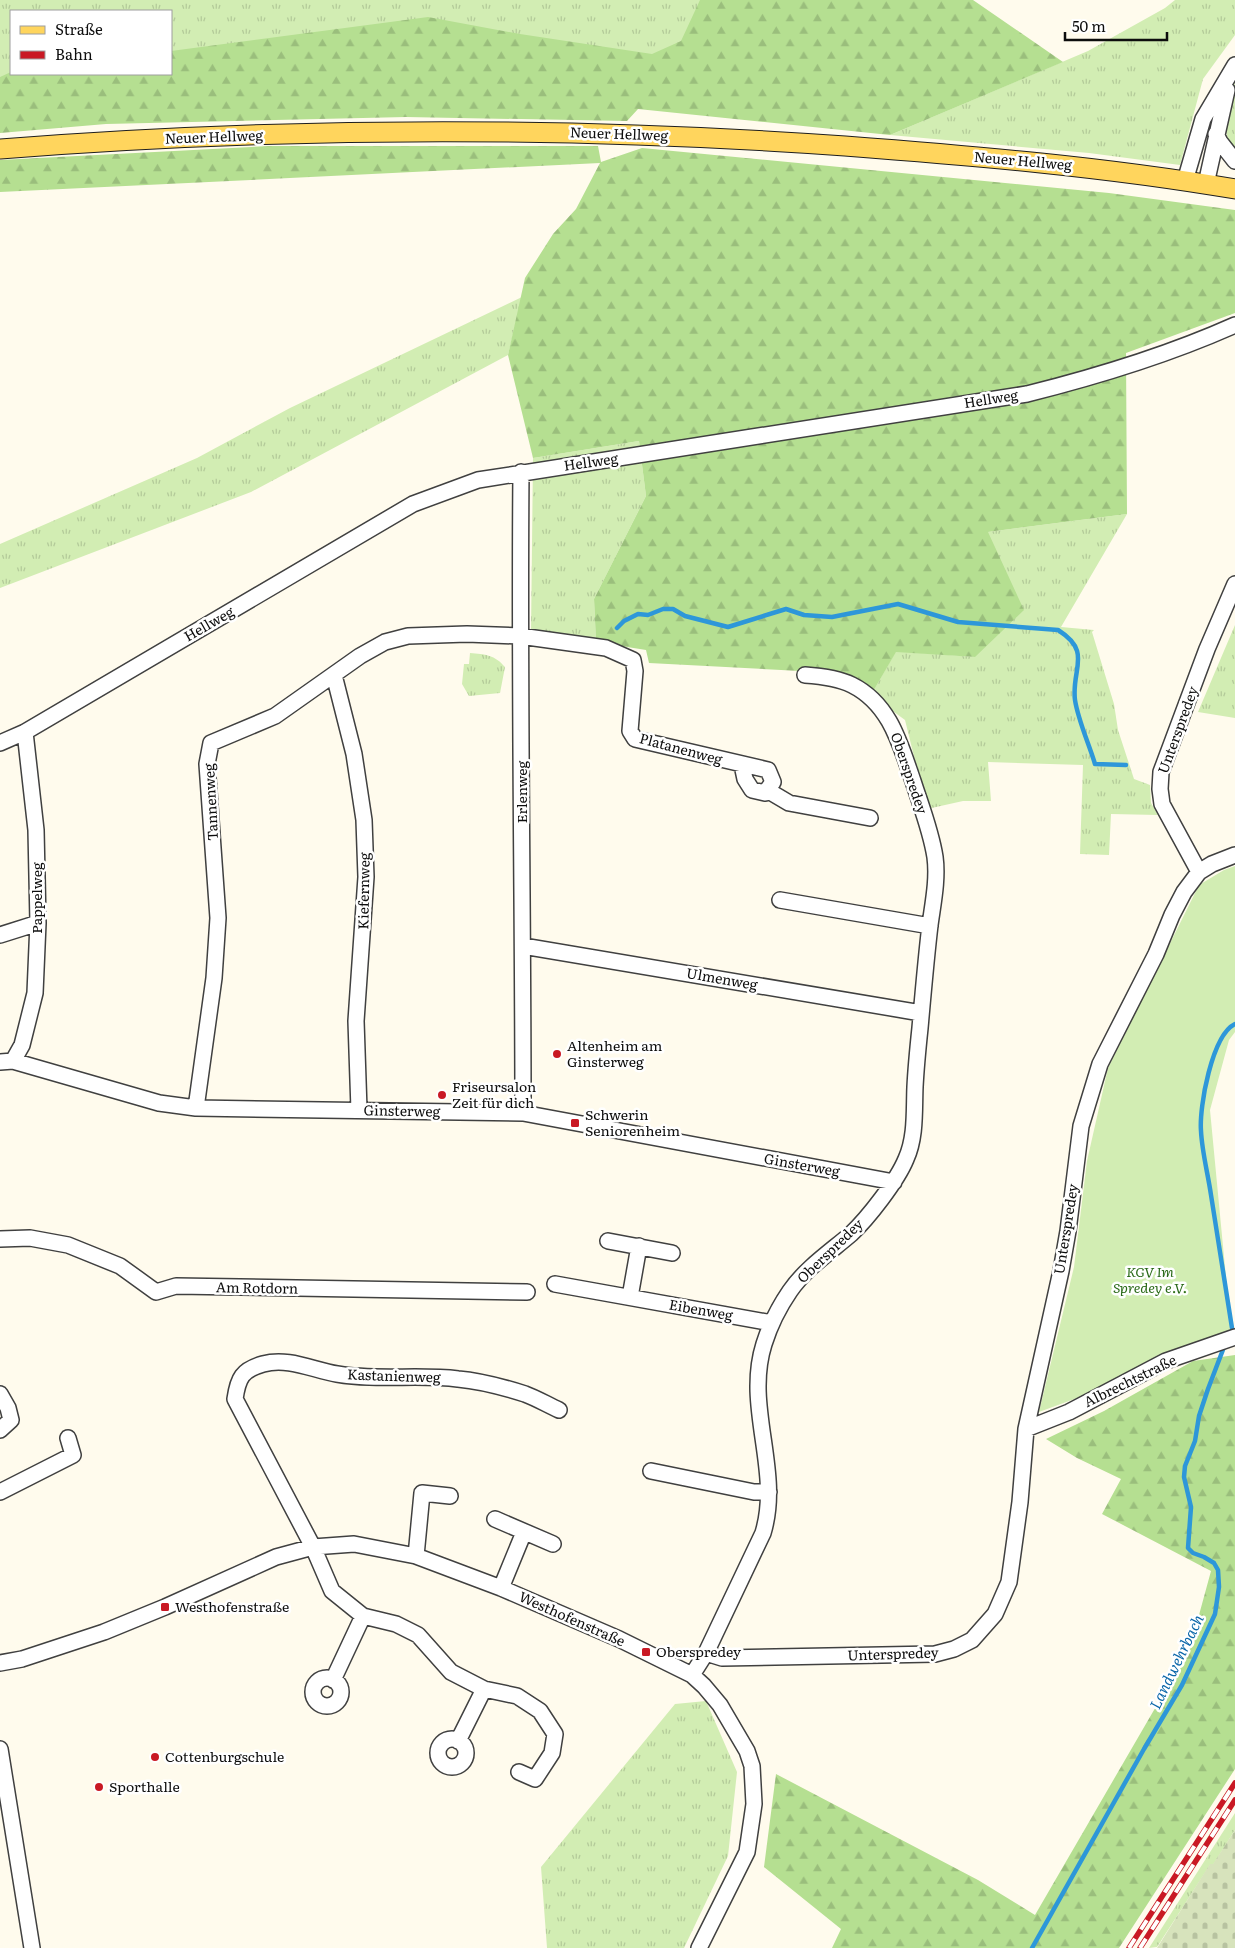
<svg xmlns="http://www.w3.org/2000/svg" width="1235" height="1948" font-family="Literata,serif">
<style>
.grass{fill:url(#grass-tufts);fill-rule:evenodd}
.forest{fill:url(#forest-firs)}
.cemetery{fill:url(#cemetery-stones)}
.garden{fill:#d2edb3}
.lines{fill:none;stroke-linecap:round;stroke-linejoin:round}
.stream{stroke:#2d97d9;stroke-width:4.5}
.minor-casing{stroke:#404040;stroke-width:18}
.major-casing{stroke:#1e1e1e;stroke-width:21}
.minor{stroke:#fff;stroke-width:15}
.major{stroke:#ffd55d;stroke-width:19}
.rail-casing{stroke:#c91924;stroke-width:5.5}
.rail{stroke:#fff;stroke-width:4;stroke-dasharray:11;stroke-linecap:butt}
.poi-dot{fill:#c91924;stroke:#fff;stroke-width:2}
.labels{text-anchor:middle;stroke-width:5;stroke-linejoin:round;paint-order:stroke}
.street-label{font-size:14px;fill:#0d0d0d;stroke:#fff}
.poi-label{font-size:14px;fill:#0d0d0d;stroke:#fff;text-anchor:start}
.park-label{font-size:14px;font-style:italic;fill:#2a6a18;stroke:#fff}
.water-label{font-size:15px;font-style:italic;fill:#0c67a9;stroke:#fff}
</style>
<defs>
<pattern id="grass-tufts" width="24" height="20" patternUnits="userSpaceOnUse" patternTransform="scale(1.25)"><rect width="24" height="20" fill="#d2edb3"/><path d="M3 7l-1-3M5 7V3M7 7l1-3M15 17l-1-3M17 17v-4M19 17l1-3" fill="none" stroke="#b3ca99"/></pattern>
<pattern id="forest-firs" width="22" height="20" patternUnits="userSpaceOnUse" patternTransform="scale(1.25)"><rect width="22" height="20" fill="#b5df91"/><path d="M5 1l3.5 6h-7zM16 11l3.5 6h-7z" fill="#9abe7c"/></pattern>
<pattern id="cemetery-stones" width="16" height="16" patternUnits="userSpaceOnUse" patternTransform="scale(1.25)"><rect width="16" height="16" fill="#d7e3bc"/><path d="M2 7V4a2 2 0 0 1 4 0v3zM10 15v-3a2 2 0 0 1 4 0v3z" fill="#b7c2a0"/></pattern>
</defs>
<rect width="100%" height="100%" fill="#fffbed"/>
<!-- grass -->
<path class="grass" d="M 0,0 L 717,0 L 630,108 L 0,122 ZM 11,11 L 171,11 L 171,74 L 11,74 Z
M 1175,0 L 1235,0 L 1235,35 L 1203,79 L 1180,165 L 1089,153 L 890,135 L 1088,51 L 1165,8 Z
M 1235,82 L 1235,154 C 1219,124 1224,112 1235,82 Z
M 522,297 L 508,355 L 251,492 L 0,588 L 0,544 L 197,458 L 290,408 Z
M 639,441 L 646,496 L 594,599 L 596,642 L 531,631 L 533,458 Z
M 1127,514 L 1061,627 L 1094,630 L 1092,632 L 1114,704 L 1118,730 L 1134,779 L 1150,785 L 1151,803 L 1158,815 L 1111,814 L 1109,855 L 1080,854 L 1083,765 L 988,762 L 991,801 L 963,801 L 927,809 L 905,720 L 871,695 L 896,651 L 975,657 L 988,532 Z
M 1235,625 L 1235,718 L 1198,712 Z
M 470,653 C 485,654 495,655 505,667 L 500,693 L 469,696 L 462,684 L 464,664 L 469,664 Z
M 706,1701 L 737,1772 L 728,1856 L 684,1948 L 547,1948 L 541,1867 L 675,1704 Z
M 1235,1813 L 1235,1830 L 1213,1865 L 1210,1865 L 1157,1947 L 1149,1948 Z"/>
<!-- forest -->
<path class="forest" d="M 700,0 L 973,0 L 1063,62 L 890,135 L 638,109 L 627,121 L 406,117 L 106,124 L 0,133 L 0,77 L 11,72 L 11,74 L 171,74 L 171,51 L 428,17 L 520,34 L 652,54 L 681,41 Z
M 268,146 L 598,146 L 601,162 L 642,148 L 1109,193 L 1235,210 L 1235,313 L 1126,353 L 1127,514 L 988,532 L 1024,610 L 975,657 L 896,652 L 871,695 L 800,671 L 649,663 L 646,650 L 596,642 L 594,599 L 646,496 L 639,441 L 533,458 L 508,355 L 525,278 L 553,234 L 576,209 L 600,163 L 0,192 L 0,160 Z
M 1235,1355 L 1235,1769 L 1119,1948 L 832,1948 L 841,1929 L 764,1867 L 776,1774 L 978,1880 L 1035,1915 L 1190,1648 L 1211,1571 L 1102,1514 L 1121,1479 L 1077,1458 L 1046,1439 L 1104,1411 L 1193,1361 Z"/>
<!-- cemetery -->
<path class="cemetery" d="M 1235,1830 L 1235,1948 L 1157,1948 L 1210,1864 L 1213,1864 Z"/>
<!-- garden -->
<path class="garden" d="M 1235,866 L 1235,1032 L 1229,1040 L 1210,1110 L 1231,1330 L 1088,1394 L 1039,1412 L 1074,1267 L 1087,1161 L 1108,1068 L 1199,885 L 1224,870 Z"/>
<g class="lines">
<!-- stream -->
<path class="stream" d="M 617,628 L 624,621 L 638,614 L 648,615 L 663,609 L 673,609 L 685,616 L 728,627 L 786,609 L 804,615 L 832,617 L 898,604 L 958,622 L 1058,630 C 1093,652 1071,669 1075,700 C 1078,720 1089,744 1095,764 L 1126,765
M 1232,1328 C 1225,1284 1218,1239 1211,1195 C 1208,1174 1202,1152 1201,1131 C 1199,1107 1212,1035 1235,1024
M 1032,1948 L 1144,1749 L 1182,1685 L 1215,1614 L 1219,1587 L 1218,1570 L 1214,1563 L 1204,1557 L 1193,1553 L 1188,1548 L 1191,1507 L 1184,1477 L 1185,1466 L 1195,1441 L 1199,1416 L 1208,1389 L 1224,1347"/>
<defs>
<path id="minor" d="M 1216,134 L 1220,142 L 1235,161
M 1185,181 L 1203,119 L 1235,65
M 1206,184 L 1227,90
M 521,472 C 519,686 523,899 523,1113
M 334,675 L 354,754 L 364,820 L 366,877 L 356,1021 L 359,1110
M 0,743 L 25,732 L 413,504 L 478,480 L 1027,394 C 1099,376 1168,355 1235,325
M 767,790 L 789,803 L 870,818
M 1199,872 L 1162,804 L 1160,789 L 1161,772 L 1207,649 L 1235,584
M 780,900 L 930,926
M 0,935 L 38,923
M 523,946 L 921,1013
M 13,1061 L 22,1045 L 35,993 L 38,923 L 36,830 L 25,732
M 0,1062 L 13,1061 L 159,1103 L 196,1108 L 523,1113 L 894,1182
M 196,1108 L 214,978 L 218,918 L 207,764 L 211,743 L 275,716 L 360,656 L 385,642 L 408,636 L 467,634 L 520,636 L 606,648 L 633,660 L 635,671 L 630,731 L 635,739 L 768,770 L 773,782 L 765,793 L 752,790 L 745,779 L 742,765
M 0,1239 L 30,1238 L 68,1245 L 120,1266 L 156,1292 L 176,1286 L 527,1292
M 608,1241 L 672,1253
M 555,1284 L 772,1323
M 630,1297 L 639,1246
M 0,1394 L 8,1408 L 11,1420 L 0,1430
M 1026,1429 L 1069,1412 L 1166,1361 L 1235,1337
M 651,1471 L 754,1492 L 769,1492
M 0,1492 L 73,1455 L 68,1438
M 495,1519 L 553,1544
M 416,1556 L 422,1493 L 450,1496
M 501,1588 L 524,1532
M 706,1653 L 722,1658 L 935,1654 L 954,1649 L 972,1640 L 995,1614 L 1009,1582 L 1020,1502 L 1026,1429 L 1061,1271 L 1068,1231 L 1081,1126 L 1100,1064 L 1156,954 L 1172,915 L 1184,892 L 1199,872 L 1212,864 L 1235,855
M 0,1663 L 22,1659 L 104,1632 L 165,1607 L 276,1557 L 313,1547 L 354,1544 L 416,1556 L 501,1588 L 619,1639 L 692,1675 L 704,1686 L 720,1705 L 747,1751 L 752,1766 L 754,1804 L 747,1852 L 699,1948
M 692,1675 L 706,1653 L 763,1533 C 782,1470 744,1407 764,1344 C 770,1325 779,1307 790,1291 C 806,1268 830,1252 851,1234 C 868,1218 897,1181 906,1159 C 916,1137 914,1111 915,1087 C 916,1067 918,1047 920,1028 C 923,994 926,959 930,925 C 933,903 938,879 935,857 C 931,831 921,806 913,781 C 900,744 890,704 852,685 C 838,678 820,676 805,675
M313 1692a14 14 0 1 1 28 0a14 14 0 1 1-28 0Z
M 333,1680 L 363,1616
M438 1753a14 14 0 1 1 28 0a14 14 0 1 1-28 0Z
M 458,1741 L 484,1689
M 0,1749 L 32,1948
M 519,1772 L 535,1779 L 552,1753 L 555,1734 L 540,1711 L 517,1696 L 484,1689 L 451,1672 L 418,1635 L 396,1624 L 363,1616 L 332,1591 L 313,1547 L 235,1399 C 238,1378 242,1370 263,1364 C 288,1357 313,1370 337,1374 C 377,1381 418,1374 458,1379 C 481,1381 503,1387 525,1394 C 536,1398 548,1405 559,1410"/>
<path id="major" d="M 0,149 C 281,127 564,126 845,146 C 976,156 1106,167 1235,189"/>
</defs>
<!-- minor casing -->
<use href="#minor" class="minor-casing"/>
<!-- major casing -->
<use href="#major" class="major-casing"/>
<!-- minor -->
<use href="#minor" class="minor"/>
<!-- major -->
<use href="#major" class="major"/>
<defs>
<path id="rail" d="M 1129,1948 L 1235,1783
M 1140,1948 L 1235,1800"/>
</defs>
<!-- rail casing -->
<use href="#rail" class="rail-casing"/>
<!-- rail -->
<use href="#rail" class="rail"/>
</g>
<!-- markers -->
<g class="poi-dot">
<circle cx="557" cy="1054" r="5"/>
<circle cx="442" cy="1095" r="5"/>
<rect x="570" y="1118" width="10" height="10" rx="2.5"/>
<rect x="160" y="1602" width="10" height="10" rx="2.5"/>
<rect x="641" y="1647" width="10" height="10" rx="2.5"/>
<circle cx="155" cy="1757" r="5"/>
<circle cx="99" cy="1787" r="5"/>
</g>
<g class="labels">
<!-- street labels -->
<g class="street-label">
<text transform="translate(619 134) rotate(2)" y="5">Neuer Hellweg</text>
<text transform="translate(214 137) rotate(-2)" y="5">Neuer Hellweg</text>
<text transform="translate(1023 161) rotate(5)" y="5">Neuer Hellweg</text>
<text transform="translate(991 399) rotate(-9)" y="5">Hellweg</text>
<text transform="translate(591 462) rotate(-8)" y="5">Hellweg</text>
<text transform="translate(209 624) rotate(-30)" y="5">Hellweg</text>
<text transform="translate(1178 730) rotate(-70)" y="5">Unterspredey</text>
<text transform="translate(681 749) rotate(15)" y="5">Platanenweg</text>
<text transform="translate(909 773) rotate(71)" y="5">Oberspredey</text>
<text transform="translate(522 792) rotate(-90)" y="5">Erlenweg</text>
<text transform="translate(211 802) rotate(-93)" y="5">Tannenweg</text>
<text transform="translate(364 891) rotate(-89)" y="5">Kiefernweg</text>
<text transform="translate(37 898) rotate(-90)" y="5">Pappelweg</text>
<text transform="translate(722 979) rotate(10)" y="5">Ulmenweg</text>
<text transform="translate(402 1111) rotate(1)" y="5">Ginsterweg</text>
<text transform="translate(802 1165) rotate(10)" y="5">Ginsterweg</text>
<text transform="translate(1066 1229) rotate(-81)" y="5">Unterspredey</text>
<text transform="translate(830 1251) rotate(-44)" y="5">Oberspredey</text>
<text transform="translate(257 1288) rotate(1)" y="5">Am Rotdorn</text>
<text transform="translate(701 1310) rotate(10)" y="5">Eibenweg</text>
<text transform="translate(394 1376) rotate(2)" y="5">Kastanienweg</text>
<text transform="translate(1130 1381) rotate(-26)" y="5">Albrechtstraße</text>
<text transform="translate(572 1619) rotate(24)" y="5">Westhofenstraße</text>
<text transform="translate(893 1654) rotate(-2)" y="5">Unterspredey</text>
</g>
<!-- poi labels -->
<g class="poi-label">
<text x="567" y="1051">Altenheim am<tspan x="567" dy="16">Ginsterweg</tspan></text>
<text x="452" y="1092">Friseursalon<tspan x="452" dy="16">Zeit für dich</tspan></text>
<text x="585" y="1120">Schwerin<tspan x="585" dy="16">Seniorenheim</tspan></text>
<text x="175" y="1612">Westhofenstraße</text>
<text x="656" y="1657">Oberspredey</text>
<text x="165" y="1762">Cottenburgschule</text>
<text x="109" y="1792">Sporthalle</text>
</g>
<!-- park labels -->
<g class="park-label">
<text x="1150" y="1277">KGV Im<tspan x="1150" dy="16">Spredey e.V.</tspan></text>
</g>
<!-- water labels -->
<g class="water-label">
<text transform="translate(1177 1662) rotate(-64)" y="5">Landwehrbach</text>
</g>
</g>
<!-- legend -->
<rect x="10" y="10" width="162" height="65" fill="#ffffff" stroke="#9e9e9e"/>
<rect x="20" y="26" width="25" height="8" fill="#ffd55d" stroke="#9e9e9e"/>
<text x="55" y="35" font-size="15" fill="#0d0d0d">Straße</text>
<rect x="20" y="51" width="25" height="8" fill="#c91924" stroke="#9e9e9e"/>
<text x="55" y="60" font-size="15" fill="#0d0d0d">Bahn</text>
<!-- scale -->
<path d="M1065 32v8h102v-8" fill="none" stroke="#0d0d0d" stroke-width="2.5"/>
<text x="1072" y="32" font-size="15" fill="#0d0d0d" stroke="#ffffff" stroke-width="4" paint-order="stroke">50 m</text>
</svg>
